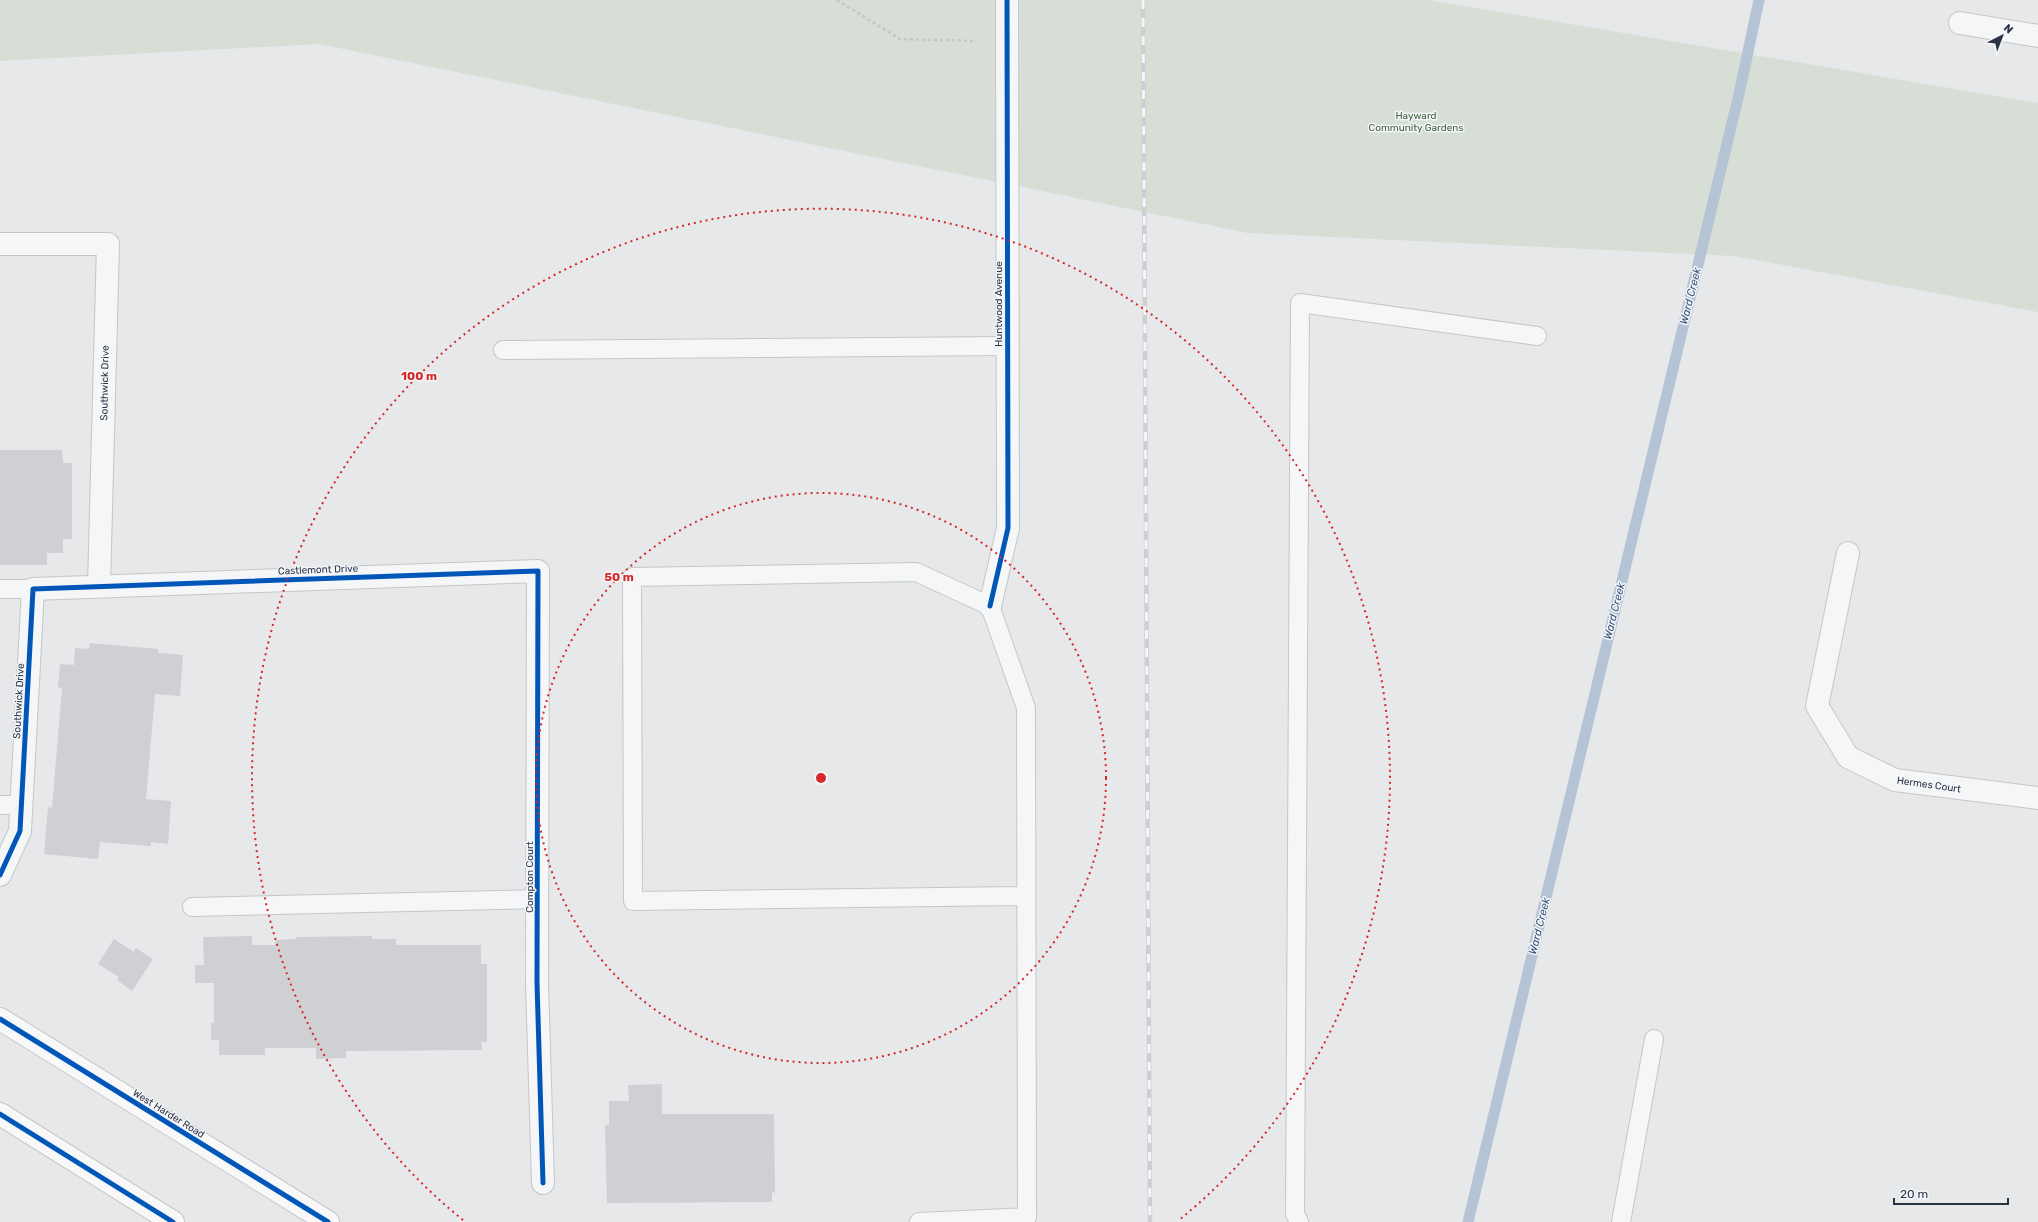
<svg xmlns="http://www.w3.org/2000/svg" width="2038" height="1222" font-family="Rubik,sans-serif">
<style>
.green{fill:#d6ded6}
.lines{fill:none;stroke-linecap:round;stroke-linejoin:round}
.stream{stroke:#b4c4d5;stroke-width:11}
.building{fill:#ced0d3}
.service-casing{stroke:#c4c6c8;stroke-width:20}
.minor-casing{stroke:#c4c6c8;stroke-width:24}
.secondary-casing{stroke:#c4c6c8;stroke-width:24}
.path{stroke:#c5c6ca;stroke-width:2.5;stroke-dasharray:3 3;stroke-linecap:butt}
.service{stroke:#f5f6f7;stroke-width:18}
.minor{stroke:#f5f6f7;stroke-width:22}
.secondary{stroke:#f8f8f8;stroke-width:22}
.rail-casing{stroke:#cecfd2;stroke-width:4.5}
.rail{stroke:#f4f6f9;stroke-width:3;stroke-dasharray:9;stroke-linecap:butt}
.cycleway-casing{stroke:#f4f6f9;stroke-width:8}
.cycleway{stroke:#0057b8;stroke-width:5}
.ring{fill:none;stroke:#d62828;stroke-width:2;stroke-dasharray:2 4}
.labels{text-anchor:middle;stroke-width:3;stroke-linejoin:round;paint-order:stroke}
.park-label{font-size:10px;fill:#3f6138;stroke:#f4f6f9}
.street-label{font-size:10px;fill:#2b3445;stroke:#f4f6f9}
.water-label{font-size:11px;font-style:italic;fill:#34527a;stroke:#f4f6f9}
.centre{fill:#d62828;stroke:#f4f6f9;stroke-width:2}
.ring-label{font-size:12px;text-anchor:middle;font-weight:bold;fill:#d62828;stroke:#f4f6f9;stroke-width:3;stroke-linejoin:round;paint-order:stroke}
</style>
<rect width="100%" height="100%" fill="#e6e8ea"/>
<!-- green -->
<path class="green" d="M 0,0 L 1428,0 L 2038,103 L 2038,312 L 1734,256 L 1248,233 L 319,44 L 0,61 Z"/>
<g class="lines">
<!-- stream -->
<path class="stream" d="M 1468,1222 L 1739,94 L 1759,0"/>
</g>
<!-- building -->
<path class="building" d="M 0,450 L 62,450 L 63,463 L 72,463 L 72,539 L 63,539 L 63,553 L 47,553 L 47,565 L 0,565 Z
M 90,643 L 158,649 L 158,653 L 183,655 L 180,696 L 155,694 L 146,799 L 171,801 L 168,844 L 151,842 L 151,846 L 100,842 L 98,859 L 44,854 L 48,807 L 52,808 L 62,688 L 58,687 L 60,664 L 74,665 L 75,648 L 89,649 Z
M 252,936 L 252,945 L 275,945 L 276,940 L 296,939 L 296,937 L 372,936 L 372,939 L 396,939 L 396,945 L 481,945 L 481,964 L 487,964 L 487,1042 L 481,1042 L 482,1050 L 346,1051 L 346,1058 L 316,1059 L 316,1048 L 265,1048 L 265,1055 L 219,1055 L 219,1040 L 211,1040 L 211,1023 L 214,1023 L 214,983 L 195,983 L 195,965 L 204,965 L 203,937 Z
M 114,939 L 134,952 L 136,948 L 153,959 L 132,991 L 117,980 L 119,977 L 98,964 Z
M 662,1084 L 662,1114 L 774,1114 L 775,1193 L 772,1192 L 772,1202 L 607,1203 L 605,1125 L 609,1125 L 609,1101 L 629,1101 L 628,1085 Z"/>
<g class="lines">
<defs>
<path id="service" d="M 503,350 L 1007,346
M 0,589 L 33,589
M 0,805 L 22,805
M 192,907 L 538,899
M 919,1222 L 1027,1217 L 1026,708 L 990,606 L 916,572 L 632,577 L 633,901 L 1026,896
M 1299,1222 L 1295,1214 L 1300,303 L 1537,336
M 1621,1222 L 1654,1039"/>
<path id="minor" d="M 1960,23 L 2038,36
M 0,244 L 108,244 L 99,586
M 1848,553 L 1817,706 L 1848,757 L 1895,780 L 2038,798
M 990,606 L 1008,528 L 1007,0
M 0,875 L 20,831 L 33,589 L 538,571 L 537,983 L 543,1183"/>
<path id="secondary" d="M 0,1019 L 328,1222
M 0,1114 L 173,1222"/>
</defs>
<!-- service casing -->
<use href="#service" class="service-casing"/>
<!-- minor casing -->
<use href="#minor" class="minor-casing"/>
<!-- secondary casing -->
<use href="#secondary" class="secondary-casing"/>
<!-- path -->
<path class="path" d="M 837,0 L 900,39 L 976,41"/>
<!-- service -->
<use href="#service" class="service"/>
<!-- minor -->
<use href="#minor" class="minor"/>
<!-- secondary -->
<use href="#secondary" class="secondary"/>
<defs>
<path id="rail" d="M 1143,0 L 1150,1222"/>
</defs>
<!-- rail casing -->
<use href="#rail" class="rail-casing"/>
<!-- rail -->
<use href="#rail" class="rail"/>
<defs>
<path id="cycleway" d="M 990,606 L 1008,528 L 1007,0
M 0,875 L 20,831 L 33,589 L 538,571 L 537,983 L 543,1183
M 0,1019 L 328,1222
M 0,1114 L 173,1222"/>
</defs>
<!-- cycleway casing -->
<use href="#cycleway" class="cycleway-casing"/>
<!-- cycleway -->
<use href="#cycleway" class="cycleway"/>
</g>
<!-- distance rings -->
<g class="ring">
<circle cx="821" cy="778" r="285"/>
<path d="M463 1220A569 569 0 1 1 1179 1220"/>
</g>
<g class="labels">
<!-- park labels -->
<g class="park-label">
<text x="1416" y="119">Hayward<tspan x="1416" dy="12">Community Gardens</tspan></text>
</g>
<!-- street labels -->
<g class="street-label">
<text transform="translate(998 304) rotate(-90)" y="4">Huntwood Avenue</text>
<text transform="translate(104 383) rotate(-89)" y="4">Southwick Drive</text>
<text transform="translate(318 569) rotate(-2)" y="4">Castlemont Drive</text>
<text transform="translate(18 701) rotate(-87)" y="4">Southwick Drive</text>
<text transform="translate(1929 784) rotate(8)" y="4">Hermes Court</text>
<text transform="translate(529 877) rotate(-90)" y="4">Compton Court</text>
<text transform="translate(169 1113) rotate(32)" y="4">West Harder Road</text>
</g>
<!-- water labels -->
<g class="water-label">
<text transform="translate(1690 296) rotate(-76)" y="4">Ward Creek</text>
<text transform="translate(1614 611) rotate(-76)" y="4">Ward Creek</text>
<text transform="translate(1539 926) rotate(-76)" y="4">Ward Creek</text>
</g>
</g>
<circle cx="821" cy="778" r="6" class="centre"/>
<g class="ring-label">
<text x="419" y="380">100 m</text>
<text x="619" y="581">50 m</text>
</g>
<!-- north arrow -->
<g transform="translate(2002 36) rotate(42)" stroke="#f4f6f9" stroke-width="3" paint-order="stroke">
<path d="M0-3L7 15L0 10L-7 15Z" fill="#2b3445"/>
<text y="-6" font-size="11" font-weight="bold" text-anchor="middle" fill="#2b3445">N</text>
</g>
<!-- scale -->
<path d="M1894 1198v6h114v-6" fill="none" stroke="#2b3445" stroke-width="2"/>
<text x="1900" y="1198" font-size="12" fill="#2b3445" stroke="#f4f6f9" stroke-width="3" paint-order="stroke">20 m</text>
</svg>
